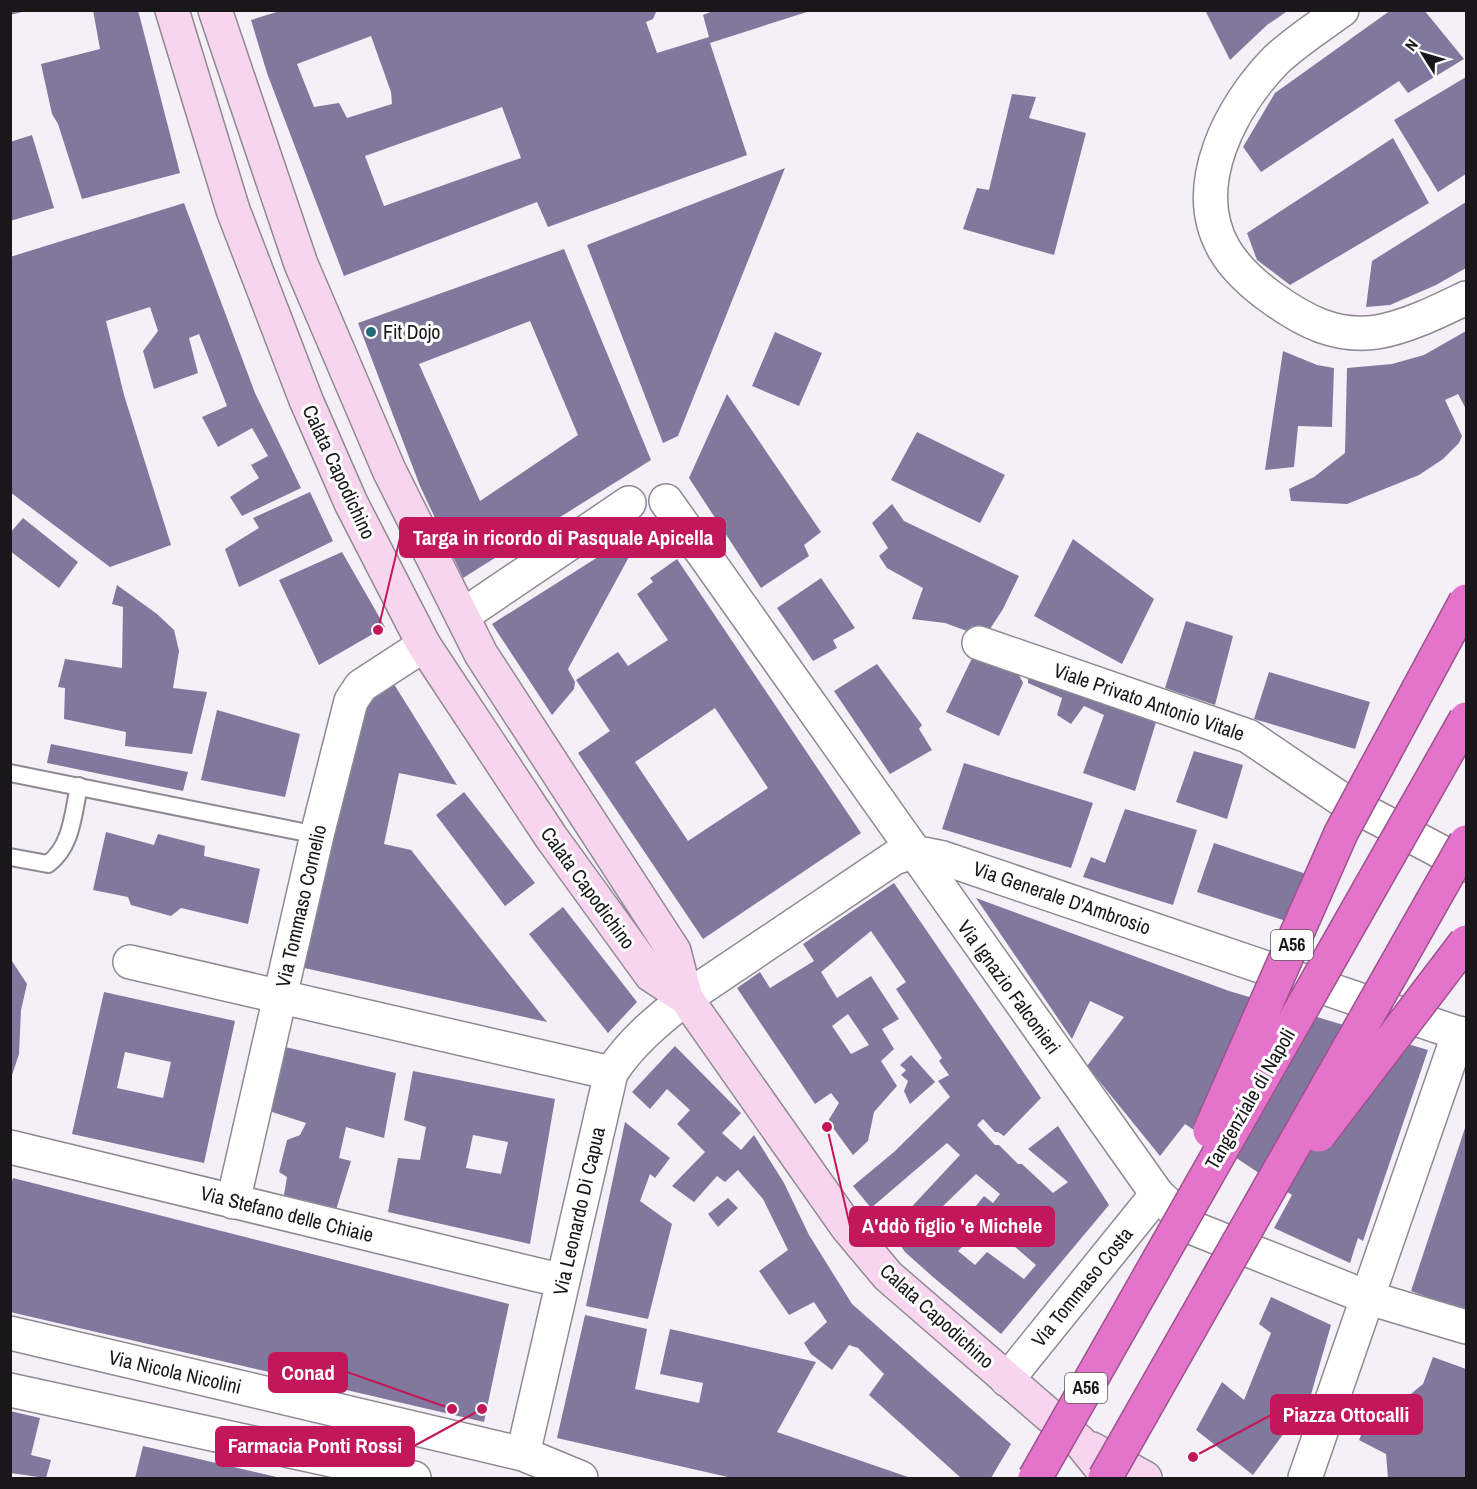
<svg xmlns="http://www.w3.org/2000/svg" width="1477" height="1489" font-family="'Archivo Narrow',sans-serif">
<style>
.building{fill:#80799d;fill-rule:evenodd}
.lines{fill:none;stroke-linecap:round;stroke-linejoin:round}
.service-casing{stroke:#8f8a92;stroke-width:20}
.minor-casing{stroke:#8f8a92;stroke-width:36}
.tertiary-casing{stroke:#8f8a92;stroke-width:36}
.secondary-casing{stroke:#8f8a92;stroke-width:36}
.service{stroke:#fff;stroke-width:16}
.minor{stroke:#fff;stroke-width:33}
.tertiary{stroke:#fff;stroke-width:33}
.secondary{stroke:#f7d5ef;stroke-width:33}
.motorway-bridge-casing{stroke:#9d538d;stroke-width:36;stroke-linecap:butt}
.motorway-bridge{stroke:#e474cb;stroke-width:33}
.poi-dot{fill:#206b73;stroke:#fefefe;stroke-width:2}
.labels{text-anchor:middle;stroke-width:6;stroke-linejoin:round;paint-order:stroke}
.shield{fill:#fefefe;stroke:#5e5c5e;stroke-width:1.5}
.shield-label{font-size:18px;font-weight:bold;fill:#19171a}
.poi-label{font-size:20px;fill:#19171a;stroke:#fefefe;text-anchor:start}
.street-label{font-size:20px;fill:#19171a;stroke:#fefefe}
.leader{fill:none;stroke:#c2185b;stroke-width:2}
.callout-dot{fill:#c2185b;stroke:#fefefe;stroke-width:2}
.callout{fill:#c2185b;stroke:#c2185b;stroke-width:2}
.callout-label{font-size:21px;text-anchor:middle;font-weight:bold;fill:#fff}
</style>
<rect width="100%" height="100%" fill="#f5eff8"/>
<!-- building -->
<path class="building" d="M 10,10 L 26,10 L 26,11 L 10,15 Z
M 93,10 L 138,10 L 180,173 L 82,199 L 58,124 L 52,114 L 41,64 L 100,49 Z
M 283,10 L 657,10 L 653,19 L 646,22 L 657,53 L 709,37 L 703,15 L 715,10 L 810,11 L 710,43 L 747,155 L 548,227 L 537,202 L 344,276 L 267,73 L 251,20 ZM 371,36 L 391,92 L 392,104 L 347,118 L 339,103 L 314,107 L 297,64 ZM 502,107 L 521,158 L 384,206 L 365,156 Z
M 1205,10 L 1289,10 L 1267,25 L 1230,60 Z
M 1391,10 L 1424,10 L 1464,59 L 1408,93 L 1399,81 L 1261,172 L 1243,147 L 1275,93 Z
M 1466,77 L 1466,174 L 1438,192 L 1394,120 Z
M 1012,94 L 1036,97 L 1029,118 L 1086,133 L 1054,255 L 963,229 L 977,188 L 989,190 Z
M 32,135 L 54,208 L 10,221 L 10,142 Z
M 1393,138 L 1429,203 L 1290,285 L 1257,260 L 1247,233 Z
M 785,168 L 678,436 L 663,443 L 587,245 Z
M 1466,202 L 1466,268 L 1436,285 L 1390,305 L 1366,307 L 1372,261 Z
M 184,203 L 255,393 L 301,488 L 242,516 L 230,497 L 259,478 L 251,465 L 268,456 L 252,428 L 218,447 L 202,417 L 227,406 L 199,334 L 189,338 L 198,373 L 154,389 L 143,351 L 158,331 L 150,307 L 106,321 L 124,395 L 171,545 L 110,567 L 10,492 L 10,257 Z
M 564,249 L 651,460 L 463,578 L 420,486 L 358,323 ZM 530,321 L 578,435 L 480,501 L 419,364 Z
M 1466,331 L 1466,409 L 1458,394 L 1445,400 L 1462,436 L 1459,443 L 1443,459 L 1419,475 L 1347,504 L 1291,501 L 1289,489 L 1314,477 L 1345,453 L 1347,368 L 1392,364 L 1424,355 Z
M 775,332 L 822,353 L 799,406 L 752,386 Z
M 1283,351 L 1317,365 L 1334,368 L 1332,427 L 1298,426 L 1294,467 L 1265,470 Z
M 727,394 L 821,532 L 804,545 L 809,556 L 761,588 L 689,478 Z
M 917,432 L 1005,475 L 980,523 L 891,480 Z
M 310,492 L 333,541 L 239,587 L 225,549 L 259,528 L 253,518 Z
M 892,504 L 904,521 L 1019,576 L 1003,609 L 988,632 L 972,626 L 967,631 L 945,623 L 912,619 L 923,588 L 887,568 L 879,556 L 888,548 L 872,523 Z
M 23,518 L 78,562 L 59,588 L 10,551 L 10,533 Z
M 628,538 L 636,544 L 568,669 L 575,682 L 574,689 L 552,715 L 492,624 Z
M 1073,539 L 1154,599 L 1122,664 L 1034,616 Z
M 342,552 L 385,627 L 319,665 L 279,580 Z
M 677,559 L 861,833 L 703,939 L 578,753 L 610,731 L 576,680 L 618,652 L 628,666 L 668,640 L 637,594 L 653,582 L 650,578 ZM 715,708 L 768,788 L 688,841 L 635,762 Z
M 821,578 L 855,628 L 833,640 L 837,648 L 813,661 L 777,608 Z
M 117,585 L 157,614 L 174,630 L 179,651 L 173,688 L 207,692 L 192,754 L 125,746 L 126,732 L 64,719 L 65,688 L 58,687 L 65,659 L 122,668 L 123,607 L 112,604 Z
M 1186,621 L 1233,636 L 1215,705 L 1165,688 Z
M 974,654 L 1019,675 L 1023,683 L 999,736 L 946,712 Z
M 877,664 L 922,725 L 919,729 L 932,750 L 890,774 L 834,691 Z
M 1028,664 L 1157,719 L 1135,791 L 1083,773 L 1104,715 L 1084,706 L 1071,724 L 1057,715 L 1062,698 L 1028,683 Z
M 1269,672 L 1370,702 L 1355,749 L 1254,719 Z
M 392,681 L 457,785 L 399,773 L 384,844 L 411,850 L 547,1022 L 300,967 L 361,701 Z
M 217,710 L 300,734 L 285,797 L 201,780 Z
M 51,744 L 188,772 L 183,791 L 47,763 Z
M 1194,751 L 1243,765 L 1227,819 L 1176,802 Z
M 964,763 L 1093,803 L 1071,868 L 942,829 Z
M 464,792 L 535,883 L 505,906 L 436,815 Z
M 1125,809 L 1197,830 L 1173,905 L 1083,877 L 1091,857 L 1105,863 Z
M 106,832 L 154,845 L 158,834 L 205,846 L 204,856 L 260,869 L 248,924 L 181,908 L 171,916 L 131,905 L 128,897 L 93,890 Z
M 1214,843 L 1312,876 L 1292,923 L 1197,892 Z
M 894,883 L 1041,1098 L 1004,1136 L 998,1132 L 995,1132 L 983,1119 L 977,1125 L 995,1145 L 999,1145 L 1018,1164 L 1022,1164 L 1053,1193 L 1068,1182 L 1028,1149 L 1058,1126 L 1109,1205 L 1001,1334 L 933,1277 L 905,1252 L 890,1230 L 960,1155 L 947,1143 L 871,1208 L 853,1186 L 894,1152 L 950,1097 L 938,1081 L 949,1075 L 939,1061 L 942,1058 L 896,989 L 906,982 L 871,931 L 821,972 L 837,998 L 871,976 L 899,1019 L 882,1029 L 894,1049 L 881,1061 L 897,1086 L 874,1112 L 868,1141 L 853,1155 L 828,1121 L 839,1103 L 831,1093 L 815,1104 L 737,988 L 760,972 L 770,988 L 814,961 L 803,944 ZM 848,1014 L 869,1045 L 851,1054 L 832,1026 ZM 976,1174 L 1000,1194 L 993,1203 L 984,1196 L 971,1212 L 998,1235 L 1019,1207 L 1020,1211 L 1013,1222 L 1019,1226 L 1006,1239 L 1036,1265 L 1024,1279 L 987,1252 L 975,1265 L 958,1251 L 970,1239 L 939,1210 Z
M 976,898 L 1229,991 L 1428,1050 L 1363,1241 L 1358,1238 L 1350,1263 L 1274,1228 L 1292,1195 L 1185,1124 L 1160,1156 L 1087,1066 L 1124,1017 L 1090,1001 L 1072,1039 Z
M 563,907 L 637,1002 L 608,1033 L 529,934 Z
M 10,958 L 27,984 L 21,1010 L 19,1054 L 11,1078 Z
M 104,992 L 235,1021 L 204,1163 L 72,1134 ZM 125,1052 L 171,1062 L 163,1098 L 117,1088 Z
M 281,1046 L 396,1073 L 384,1138 L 346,1127 L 339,1158 L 351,1161 L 336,1210 L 284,1195 L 287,1177 L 279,1172 L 287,1140 L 300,1135 L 306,1123 L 266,1110 Z
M 675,1046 L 741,1113 L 722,1133 L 741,1150 L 754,1135 L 784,1183 L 809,1235 L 852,1304 L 1011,1444 L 991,1478 L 961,1478 L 869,1395 L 884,1374 L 858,1348 L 849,1345 L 832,1370 L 811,1354 L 804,1343 L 827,1322 L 814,1302 L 789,1315 L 759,1271 L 788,1250 L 763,1199 L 738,1170 L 725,1182 L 717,1176 L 694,1202 L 672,1186 L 705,1152 L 677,1124 L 690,1110 L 667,1089 L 650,1109 L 632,1092 Z
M 911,1055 L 935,1082 L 910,1104 L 904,1091 L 908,1081 L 901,1075 L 906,1070 L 900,1065 Z
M 413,1071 L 555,1099 L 530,1244 L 388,1212 L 398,1158 L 420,1160 L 426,1127 L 404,1120 ZM 473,1135 L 508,1142 L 501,1174 L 466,1168 Z
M 625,1122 L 670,1158 L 655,1178 L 650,1174 L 640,1201 L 672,1224 L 648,1319 L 586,1306 Z
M 1466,1125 L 1466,1312 L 1411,1291 Z
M 13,1178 L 509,1304 L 484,1422 L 10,1312 L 10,1188 Z
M 728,1198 L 738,1208 L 718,1227 L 708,1214 Z
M 1271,1297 L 1331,1325 L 1310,1398 L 1253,1475 L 1196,1430 L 1222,1382 L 1244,1400 L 1271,1333 L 1259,1324 Z
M 585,1315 L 647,1329 L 635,1389 L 699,1403 L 703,1383 L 660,1374 L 670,1329 L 816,1362 L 777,1432 L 911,1478 L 732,1478 L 557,1438 Z
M 1433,1357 L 1466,1369 L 1466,1478 L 1388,1478 L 1386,1454 L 1359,1440 L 1378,1394 L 1406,1398 L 1423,1384 Z
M 10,1411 L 40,1418 L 31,1455 L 51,1460 L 46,1478 L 10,1473 Z
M 143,1446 L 281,1478 L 135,1478 Z"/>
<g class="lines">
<defs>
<path id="service" d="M 10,773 L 317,835
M 10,857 L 48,864 C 72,846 73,814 79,786"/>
<path id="minor" d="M 1342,10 C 1320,26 1296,41 1276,60 C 1231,106 1188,186 1224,249 C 1235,268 1254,285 1272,298 C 1304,321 1336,338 1377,332 C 1407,327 1439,311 1466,298
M 666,501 L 1157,1194 L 1193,1228 L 1369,1298 L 1466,1327
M 462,616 L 629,503
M 979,643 L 1248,736 L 1341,799 L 1466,865
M 130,962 L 611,1073
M 10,1147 L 563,1281
M 233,1202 L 317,835 L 351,701 L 361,686 L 424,645
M 1007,1380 L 1157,1194
M 523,1454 L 611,1073 C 630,1043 658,1020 686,998 L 894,858 L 913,852 L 943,858 L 1466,1036
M 1305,1478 L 1459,1033"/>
<path id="tertiary" d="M 10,1333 L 523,1454 L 581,1478
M 10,1390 L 414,1478"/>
<path id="secondary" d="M 172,10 L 233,210 L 306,400 L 351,503 L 424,645 L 551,837 L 651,975 L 686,998
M 215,10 L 301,264 L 389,470 L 481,654 L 674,951 L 686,998 L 847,1227 L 888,1276 L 1080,1442 L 1109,1478
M 1092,1449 L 1145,1478"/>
</defs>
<!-- service casing -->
<use href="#service" class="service-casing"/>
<!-- minor casing -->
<use href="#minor" class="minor-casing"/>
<!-- tertiary casing -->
<use href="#tertiary" class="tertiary-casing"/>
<!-- secondary casing -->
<use href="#secondary" class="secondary-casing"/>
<!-- service -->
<use href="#service" class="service"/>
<!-- minor -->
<use href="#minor" class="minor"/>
<!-- tertiary -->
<use href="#tertiary" class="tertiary"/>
<!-- secondary -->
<use href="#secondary" class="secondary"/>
<defs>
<path id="motorway-bridge" d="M 1210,1131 L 1341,833 L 1466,601
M 1319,1135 L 1466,942
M 1035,1478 L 1466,719
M 1105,1478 L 1466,842"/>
</defs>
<!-- motorway-bridge casing -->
<use href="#motorway-bridge" class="motorway-bridge-casing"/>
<!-- motorway-bridge -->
<use href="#motorway-bridge" class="motorway-bridge"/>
</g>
<!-- markers -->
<circle class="poi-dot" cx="371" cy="332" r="6"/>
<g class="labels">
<!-- shield labels -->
<g class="shield">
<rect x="1271" y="930" width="42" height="30" rx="4.5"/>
<rect x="1065" y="1373" width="42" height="30" rx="4.5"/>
</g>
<g class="shield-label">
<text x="1292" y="951">A56</text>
<text x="1086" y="1394">A56</text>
</g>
<!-- poi labels -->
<g class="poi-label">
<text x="383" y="339">Fit Dojo</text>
</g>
<!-- street labels -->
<g class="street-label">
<text transform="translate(339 472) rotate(65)" y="7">Calata Capodichino</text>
<text transform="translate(1149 702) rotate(19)" y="7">Viale Privato Antonio Vitale</text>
<text transform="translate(588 888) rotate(54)" y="7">Calata Capodichino</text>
<text transform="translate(1062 898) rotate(19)" y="7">Via Generale D'Ambrosio</text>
<text transform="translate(301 906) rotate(-77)" y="7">Via Tommaso Cornelio</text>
<text transform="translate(1009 987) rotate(54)" y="7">Via Ignazio Falconieri</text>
<text transform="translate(1250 1099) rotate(-60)" y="7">Tangenziale di Napoli</text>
<text transform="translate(579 1211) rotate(-77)" y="7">Via Leonardo Di Capua</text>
<text transform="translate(287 1214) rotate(14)" y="7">Via Stefano delle Chiaie</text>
<text transform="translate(1082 1287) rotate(-51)" y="7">Via Tommaso Costa</text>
<text transform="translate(937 1316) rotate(42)" y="7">Calata Capodichino</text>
<text transform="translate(175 1372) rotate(13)" y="7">Via Nicola Nicolini</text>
</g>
</g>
<!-- callouts -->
<path class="leader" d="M378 630L400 538M827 1127L850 1226M452 1409L347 1372M1193 1457L1271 1415M482 1409L414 1446"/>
<g class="callout-dot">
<circle cx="378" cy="630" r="6"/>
<circle cx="827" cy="1127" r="6"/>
<circle cx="452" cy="1409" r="6"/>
<circle cx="1193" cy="1457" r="6"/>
<circle cx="482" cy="1409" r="6"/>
</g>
<g class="callout">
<rect x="400" y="518" width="325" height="39" rx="6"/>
<rect x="850" y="1207" width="204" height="39" rx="6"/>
<rect x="269" y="1353" width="78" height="39" rx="6"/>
<rect x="1271" y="1395" width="151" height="39" rx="6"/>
<rect x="216" y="1427" width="198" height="39" rx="6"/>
</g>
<g class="callout-label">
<text x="563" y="545">Targa in ricordo di Pasquale Apicella</text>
<text x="952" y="1233">A'ddò figlio 'e Michele</text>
<text x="308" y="1380">Conad</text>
<text x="1346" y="1422">Piazza Ottocalli</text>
<text x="315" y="1453">Farmacia Ponti Rossi</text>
</g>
<!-- border -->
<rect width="1477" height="1489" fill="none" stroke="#19171a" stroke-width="24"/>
<!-- north arrow -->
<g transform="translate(1423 54) rotate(307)" stroke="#fefefe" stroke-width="4.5" paint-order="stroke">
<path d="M0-4.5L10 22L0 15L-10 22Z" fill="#19171a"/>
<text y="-9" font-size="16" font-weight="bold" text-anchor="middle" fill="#19171a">N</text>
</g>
</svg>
